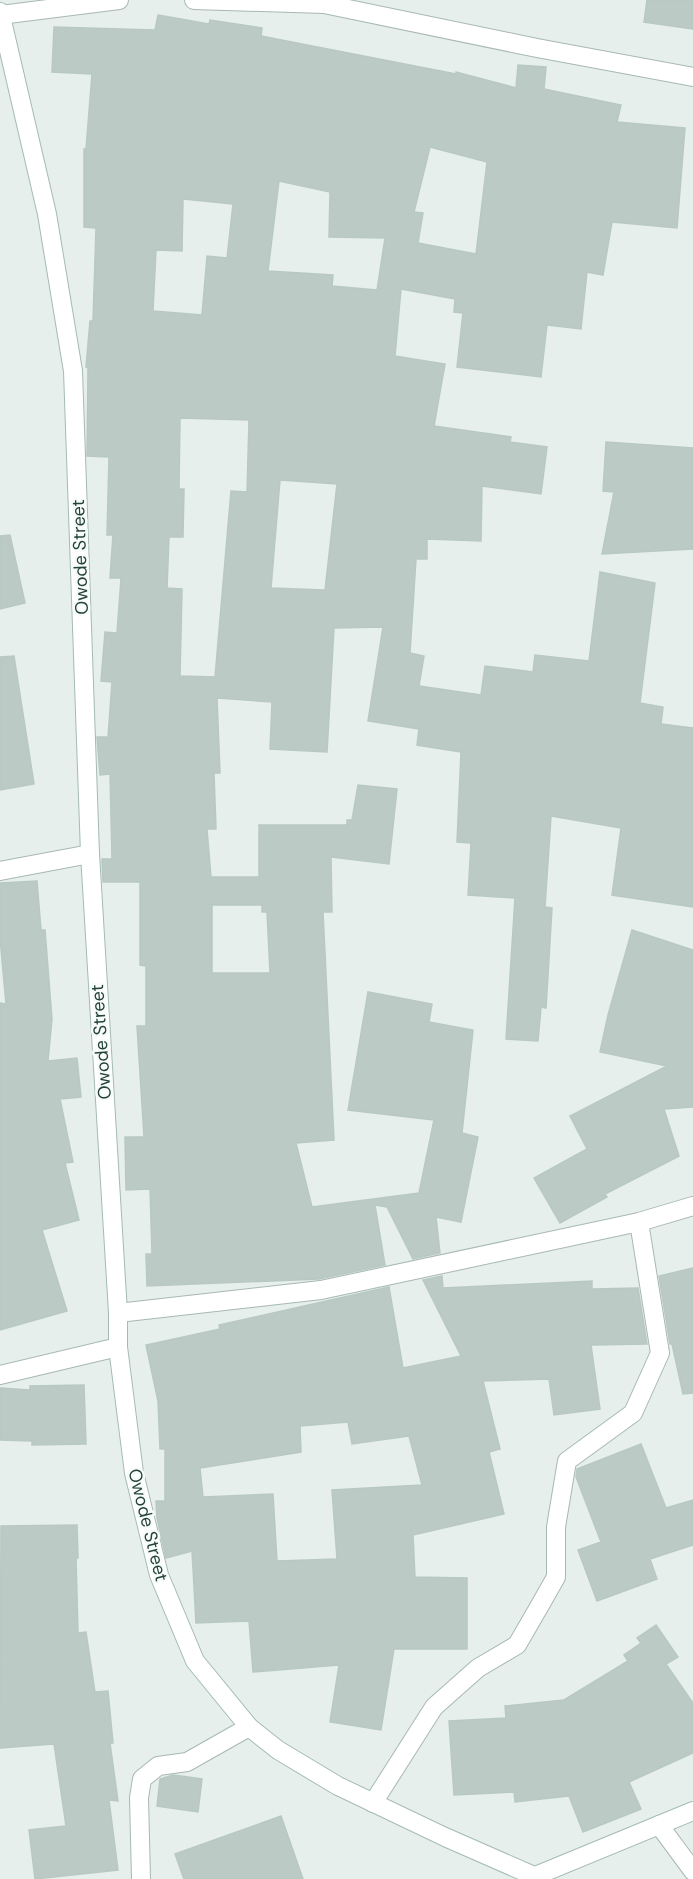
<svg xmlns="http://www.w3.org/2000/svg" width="693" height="1879" font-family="'DM Sans',sans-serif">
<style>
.building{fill:#bbcac4;stroke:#b8c9c2;stroke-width:1.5;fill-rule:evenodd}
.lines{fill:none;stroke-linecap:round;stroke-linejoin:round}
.street-casing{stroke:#a8b8b2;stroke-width:20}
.secondary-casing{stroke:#a4bbb3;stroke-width:20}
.street{stroke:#fff;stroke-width:18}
.secondary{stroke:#fff;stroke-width:18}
.labels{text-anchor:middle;stroke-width:5;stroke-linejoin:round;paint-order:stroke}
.street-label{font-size:18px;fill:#24423a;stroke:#f7fbf9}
</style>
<rect width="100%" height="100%" fill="#e6efeb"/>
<!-- building -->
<path class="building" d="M 647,0 L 693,0 L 693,29 L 644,22 Z
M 158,15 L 209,24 L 210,20 L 262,28 L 261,36 L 456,74 L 456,72 L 516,88 L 518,65 L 546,67 L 544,89 L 621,105 L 617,122 L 685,128 L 677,228 L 612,222 L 603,275 L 587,272 L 581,329 L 547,325 L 541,377 L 457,367 L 463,313 L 454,312 L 455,299 L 401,289 L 395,356 L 445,364 L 434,426 L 511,437 L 510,442 L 547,447 L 541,494 L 482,486 L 481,541 L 427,539 L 427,559 L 416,559 L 410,653 L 424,656 L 419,686 L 481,695 L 485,666 L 533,672 L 535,655 L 589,661 L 600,572 L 655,583 L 640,703 L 663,707 L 661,724 L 693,728 L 693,907 L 612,895 L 621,828 L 551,816 L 545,907 L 552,908 L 546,1008 L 541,1007 L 538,1041 L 506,1039 L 515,898 L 468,895 L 471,843 L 457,842 L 461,752 L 417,745 L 419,729 L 368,721 L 383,627 L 334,628 L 327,752 L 270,749 L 272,702 L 217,698 L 220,773 L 214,773 L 216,829 L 207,829 L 211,877 L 259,877 L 259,825 L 347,825 L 347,820 L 352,820 L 358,785 L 397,789 L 389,864 L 331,857 L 332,912 L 323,912 L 334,1140 L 296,1143 L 312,1207 L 419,1193 L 434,1120 L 348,1110 L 368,992 L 432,1004 L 429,1022 L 473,1030 L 462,1133 L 478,1137 L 461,1222 L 436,1217 L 440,1253 L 413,1259 L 387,1207 L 375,1205 L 385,1265 L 319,1279 L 147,1286 L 146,1254 L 152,1254 L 150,1189 L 126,1190 L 125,1137 L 144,1137 L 137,1026 L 146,1026 L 146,966 L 140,965 L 140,882 L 103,882 L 102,861 L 102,859 L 112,859 L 110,774 L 100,775 L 97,737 L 108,737 L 112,682 L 101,681 L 105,632 L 117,633 L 121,578 L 110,578 L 113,535 L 107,535 L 109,457 L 87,456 L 88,367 L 86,367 L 90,321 L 93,321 L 96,228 L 84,227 L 84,149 L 86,149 L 92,74 L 52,72 L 54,27 L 155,30 ZM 430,147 L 487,162 L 476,254 L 418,243 L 423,213 L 414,212 ZM 279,181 L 330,192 L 329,237 L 385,238 L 377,290 L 332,286 L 333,275 L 268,271 ZM 183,199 L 233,204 L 227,258 L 207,256 L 202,315 L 153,311 L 156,250 L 182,251 ZM 180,418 L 249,420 L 247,492 L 231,491 L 215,677 L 180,676 L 182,589 L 167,588 L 169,537 L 183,537 L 184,489 L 179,489 ZM 280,480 L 337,484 L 325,590 L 271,588 ZM 212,905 L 262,905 L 262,912 L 267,912 L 270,973 L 212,973 Z
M 606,442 L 693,448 L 693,549 L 602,554 L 614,492 L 603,491 Z
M 10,535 L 25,603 L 0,609 L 0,536 Z
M 14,656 L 34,784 L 0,790 L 0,657 Z
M 37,881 L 41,930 L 45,930 L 52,1019 L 48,1061 L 77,1058 L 81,1097 L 60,1099 L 73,1162 L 65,1163 L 79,1220 L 42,1230 L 67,1311 L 0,1330 L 0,1003 L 6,1004 L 0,938 L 0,883 Z
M 632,930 L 693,950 L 693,1107 L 664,1109 L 679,1156 L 605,1194 L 607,1197 L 560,1223 L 534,1178 L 587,1149 L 570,1116 L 667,1066 L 600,1052 L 608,1015 Z
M 693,1268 L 693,1393 L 683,1394 L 672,1344 L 670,1344 L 659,1276 Z
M 442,1276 L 443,1288 L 592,1281 L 592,1289 L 638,1288 L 647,1344 L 591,1345 L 600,1409 L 554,1415 L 549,1379 L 483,1381 L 500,1449 L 489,1452 L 504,1514 L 413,1535 L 415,1577 L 467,1578 L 467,1649 L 394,1649 L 381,1730 L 330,1722 L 339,1665 L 253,1672 L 249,1621 L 196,1623 L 192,1551 L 166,1558 L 157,1518 L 156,1501 L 165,1501 L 165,1449 L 160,1449 L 158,1401 L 146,1345 L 220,1329 L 219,1325 L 389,1287 L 403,1368 L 461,1356 L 423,1280 ZM 348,1422 L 352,1444 L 409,1436 L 422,1485 L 332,1490 L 337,1559 L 277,1561 L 273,1494 L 203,1497 L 200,1468 L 301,1452 L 300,1426 Z
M 84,1385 L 86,1444 L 32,1445 L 32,1441 L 0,1440 L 0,1388 L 30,1390 L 30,1386 Z
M 641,1444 L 666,1508 L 693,1500 L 693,1545 L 650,1559 L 657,1579 L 597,1601 L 578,1550 L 601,1542 L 576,1477 L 577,1469 Z
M 77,1525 L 78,1558 L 76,1558 L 78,1633 L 86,1632 L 95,1692 L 108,1691 L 113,1743 L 110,1743 L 118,1801 L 109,1800 L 118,1870 L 35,1879 L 29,1830 L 66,1826 L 54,1744 L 0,1748 L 1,1526 Z
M 656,1625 L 678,1657 L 666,1664 L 693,1703 L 693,1753 L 629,1782 L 641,1809 L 583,1832 L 569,1796 L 515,1802 L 514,1792 L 454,1795 L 449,1721 L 506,1718 L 505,1706 L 564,1700 L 628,1661 L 624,1655 L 641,1643 L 637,1638 Z
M 173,1775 L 202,1779 L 198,1812 L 157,1806 L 160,1779 Z
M 281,1816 L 303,1879 L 184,1879 L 175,1854 Z"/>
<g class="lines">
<defs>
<path id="street" d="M 194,0 L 324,4 L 537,48 L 693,77
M 0,15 L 119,0
M 0,871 L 90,854
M 118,1313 L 321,1290 L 639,1222 L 693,1206
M 0,1375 L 118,1347
M 373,1803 L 434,1707 L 478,1668 L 517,1645 L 543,1600 L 556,1577 L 556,1527 L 567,1461 L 633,1413 L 660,1353 L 639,1222
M 659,1825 L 693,1871
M 141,1879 L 139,1798 L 142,1779 L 158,1766 L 187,1762 L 249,1727"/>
<path id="secondary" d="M 0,12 L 47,214 L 73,371 L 90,854 L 118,1313 L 118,1347 L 134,1473 L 159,1575 L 195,1661 L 249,1727 L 278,1750 L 338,1786 L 445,1837 L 534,1876
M 528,1879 L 693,1811"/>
</defs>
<!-- street casing -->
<use href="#street" class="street-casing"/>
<!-- secondary casing -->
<use href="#secondary" class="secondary-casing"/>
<!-- street -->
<use href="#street" class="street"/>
<!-- secondary -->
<use href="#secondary" class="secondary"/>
</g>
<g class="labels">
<!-- street labels -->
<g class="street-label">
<text transform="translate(80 557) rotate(-92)" y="6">Owode Street</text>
<text transform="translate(101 1042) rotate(-94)" y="6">Owode Street</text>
<text transform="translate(148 1525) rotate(76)" y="6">Owode Street</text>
</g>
</g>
</svg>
